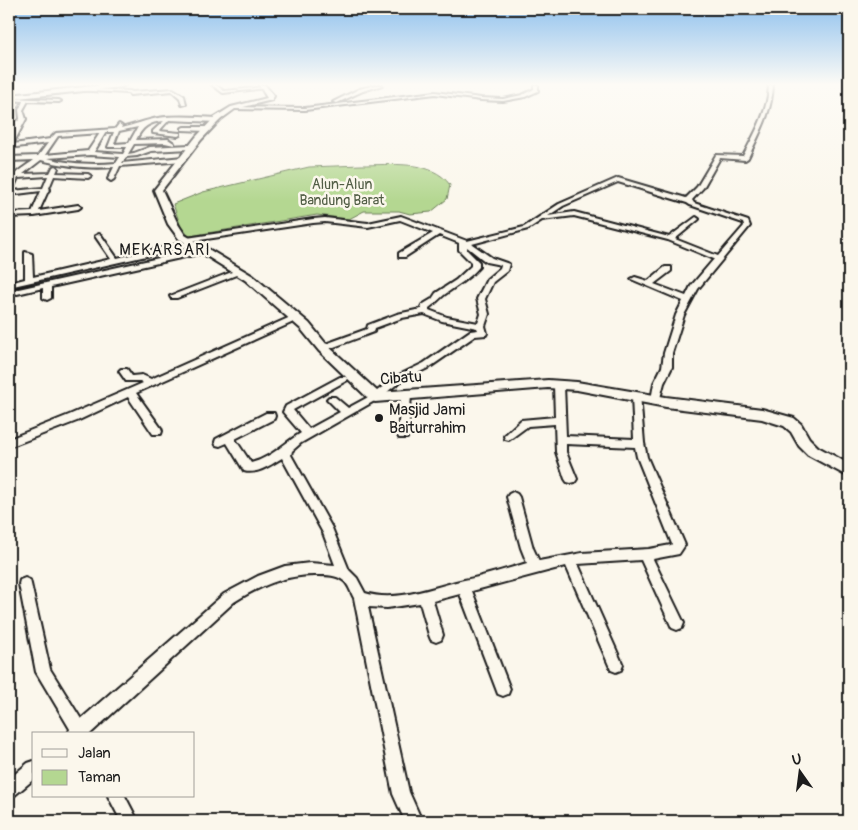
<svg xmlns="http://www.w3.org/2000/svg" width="858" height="830" font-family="Pangolin,sans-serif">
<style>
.green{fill:#b4d791;stroke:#687a56}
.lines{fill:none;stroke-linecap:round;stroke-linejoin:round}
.street-casing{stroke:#1c1c1c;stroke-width:4}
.secondary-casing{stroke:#1c1c1c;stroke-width:4}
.primary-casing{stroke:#1c1c1c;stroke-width:4}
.street{fill:#fbf7ec;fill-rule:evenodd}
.secondary{fill:#fbf7ec;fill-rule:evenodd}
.primary{fill:#fbf7ec;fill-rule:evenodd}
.poi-dot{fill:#1c1c1c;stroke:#fbf7ec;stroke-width:2}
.labels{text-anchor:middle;stroke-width:5;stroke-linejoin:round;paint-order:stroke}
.far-park-label{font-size:14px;fill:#515d45;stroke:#fbf7ec}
.far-quarter-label{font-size:16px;letter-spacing:1px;fill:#1c1c1c;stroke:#fbf7ec}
.street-label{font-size:16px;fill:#1c1c1c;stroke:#fbf7ec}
.poi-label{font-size:16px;fill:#1c1c1c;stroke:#fbf7ec;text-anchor:start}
</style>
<rect width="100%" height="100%" fill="#fbf7ec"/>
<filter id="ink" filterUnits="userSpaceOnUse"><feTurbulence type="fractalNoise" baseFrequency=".02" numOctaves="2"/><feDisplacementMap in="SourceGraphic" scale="10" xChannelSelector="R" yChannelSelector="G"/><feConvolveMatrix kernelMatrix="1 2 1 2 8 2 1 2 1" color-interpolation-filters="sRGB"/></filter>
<g filter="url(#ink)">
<!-- green -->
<path class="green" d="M 361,165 C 389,165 432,159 450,185 L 447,199 L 431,212 L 410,214 L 399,211 L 364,211 L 349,219 L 317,215 L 189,236 L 181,227 L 173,204 L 203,192 L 309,167 Z"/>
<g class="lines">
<defs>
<path id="street" d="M 212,85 L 216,85 L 224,91 L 264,87 L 266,88 L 223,93 Z
M 376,85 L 382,85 L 363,91 L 337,103 L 333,102 L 359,89 Z
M 534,85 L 538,85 L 538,91 L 525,97 L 503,101 L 481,100 L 435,94 L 305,110 L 234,109 L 232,108 L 234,107 L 305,108 L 435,92 L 481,98 L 503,99 L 522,95 L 534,89 Z
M 769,85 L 773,85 C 772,112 759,134 748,158 L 745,160 L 720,158 L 703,188 L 692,200 L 694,203 L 748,221 L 750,226 L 698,289 L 684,315 L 672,353 L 672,367 L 664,383 L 659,402 L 653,402 L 651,400 L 654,383 L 662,367 L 664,353 L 676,315 L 683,301 L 631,279 L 635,277 L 648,281 L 665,267 L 671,267 L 671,271 L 654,284 L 686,296 L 691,286 L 714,259 L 668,240 L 574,216 L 542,220 L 528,229 L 472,244 L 492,258 L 509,264 L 507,271 L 493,282 L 485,299 L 489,314 L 485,326 L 487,333 L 486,335 L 475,336 L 430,367 L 401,381 L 378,399 L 301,443 L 292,451 L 291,455 L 332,528 L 349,570 L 357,578 L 365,593 C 397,603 433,587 464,580 C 485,576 506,569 527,563 L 521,548 L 507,497 L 509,494 L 513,492 L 517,494 L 519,497 L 533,548 L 539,561 L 582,553 L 649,549 L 671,545 L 672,544 L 637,457 L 635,447 L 566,444 L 566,452 L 577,479 L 575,482 L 571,483 L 567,482 L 565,479 L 556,452 L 555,424 L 528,426 L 509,440 L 505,439 L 504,436 L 521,420 L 555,417 L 554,385 L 559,382 L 564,385 L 566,436 L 634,439 L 632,396 L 637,393 L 640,394 L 644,443 L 647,457 L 685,545 L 679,554 L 653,559 L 684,623 L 682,628 L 677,630 L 672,628 L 641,560 L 578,564 L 623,665 L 621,670 L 616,672 L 611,670 L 566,566 L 472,591 L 510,689 L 508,694 L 503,696 L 498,694 L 460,594 L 433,601 L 443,635 L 441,640 L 436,642 L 431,640 L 429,635 L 420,603 L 387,608 L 368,607 L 409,792 L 422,821 L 405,821 L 393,794 L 354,598 C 351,593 349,585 344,581 C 337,575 327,575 318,575 C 286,574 260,586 234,602 L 90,734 L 68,734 L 70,729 L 36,672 L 19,584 L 20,580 L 25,578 L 30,580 L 31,584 L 50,669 L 81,719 L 224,594 L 258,576 L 285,566 L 310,563 L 335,565 L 323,533 L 282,458 C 272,464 257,475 244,471 L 227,443 L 220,446 L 216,445 L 215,442 L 216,439 L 266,413 L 274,413 L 275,416 L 274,419 L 235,439 L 251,463 C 271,458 284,443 301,433 L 283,412 L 286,406 L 340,377 L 346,377 L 348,379 L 346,381 L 293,410 L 309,429 L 340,412 L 327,399 L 329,397 L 335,397 L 348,408 L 372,395 L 395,377 L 424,363 L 470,331 L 478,330 L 477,328 L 442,321 L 424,314 L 402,318 L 375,328 L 374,332 L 326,350 L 320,350 L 319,348 L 320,346 L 367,329 L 368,325 L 397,314 L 421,309 L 422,305 L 432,299 L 436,293 L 456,280 L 471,266 L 471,262 L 459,250 L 459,243 L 439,235 L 405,257 L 399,257 L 399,253 L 433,233 L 400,220 L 368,227 L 325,222 L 313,223 L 193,241 L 196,243 L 195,245 L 9,287 L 9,283 L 25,279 L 25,252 L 32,254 L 33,277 L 111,259 L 95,236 L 99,234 L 101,235 L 117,258 L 187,242 L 183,240 L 187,238 L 313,219 L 325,218 L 368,223 L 401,216 L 467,241 L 524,227 L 559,204 L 618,178 L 686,198 L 697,187 L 716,155 L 743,156 C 755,133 768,112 769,85 ZM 618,182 L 687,203 L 690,205 L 743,223 L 744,226 L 718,256 L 675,239 L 698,220 L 699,219 L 696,217 L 669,237 L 574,212 L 548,216 L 563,206 ZM 467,247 L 486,262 L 501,265 L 500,268 L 487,279 L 477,299 L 481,314 L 478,323 L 447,317 L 429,310 L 429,308 C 435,304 439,299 444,295 C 456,286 469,279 479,267 L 479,262 L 467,250 Z
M 76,88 L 130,91 L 132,92 L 173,89 L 184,96 L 186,104 L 182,105 L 180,98 L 172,91 L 130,95 L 128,93 L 74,90 Z
M 9,98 L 59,100 L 61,101 L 59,102 L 28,101 L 23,110 L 26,119 L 13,144 L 50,139 L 56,133 L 115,129 L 119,124 L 122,126 L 121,128 C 134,125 146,120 158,118 C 178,115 198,117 217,118 L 220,120 L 217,122 L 169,120 L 159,131 L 180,133 L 180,135 L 178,136 L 153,133 L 153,131 L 164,121 C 149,122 142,127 136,140 L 168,139 L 174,143 L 174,145 L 165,143 L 134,144 L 128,154 L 134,153 L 150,147 L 190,145 L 193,147 L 190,149 L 151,151 L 137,156 L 126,157 L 122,163 L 183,157 L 186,159 L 183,161 L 120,166 L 114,179 L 111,181 L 108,179 L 114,167 C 90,169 64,166 41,160 L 23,174 L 50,173 L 53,167 L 55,166 L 58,168 L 56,173 L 88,174 L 91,176 L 88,178 L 54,176 L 49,188 L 50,189 L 48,191 L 39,211 L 78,205 L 81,207 L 78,209 L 34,216 L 9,217 L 9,213 L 32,212 L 41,191 L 9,195 C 9,173 18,172 34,160 L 9,161 L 9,157 L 38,156 L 48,143 L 9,148 L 9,141 L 16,124 L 9,124 L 9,122 L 18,121 L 20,119 L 19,110 L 23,101 L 9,100 ZM 138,127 L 129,143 L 114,144 L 119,131 ZM 106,132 L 114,132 L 108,147 L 127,147 L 123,154 L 94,152 ZM 100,133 L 88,151 L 45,155 L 58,136 ZM 90,155 L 120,157 L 116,163 C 94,165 69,164 48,158 ZM 48,176 L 43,188 L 12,191 L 18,178 Z
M 184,127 L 206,127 L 209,129 L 206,131 L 182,130 L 182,128 Z
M 204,248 L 207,248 L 207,252 L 51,287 L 51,298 L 47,300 L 43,298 L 43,288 L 17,294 L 13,292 L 14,290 Z
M 237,270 L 240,270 L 244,272 L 177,298 L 171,298 L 170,296 Z
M 295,315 L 299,318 L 298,320 L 136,393 L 161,428 L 162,431 L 161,434 L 153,434 L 128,397 L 77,421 L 9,447 L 9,439 L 69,415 L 143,383 L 140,381 L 126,381 L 119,371 L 121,369 L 127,369 L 132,376 L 142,375 L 151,379 Z
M 406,392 L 411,395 L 408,435 L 407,438 L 399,438 L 398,435 L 401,395 Z
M 34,761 L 34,779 L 15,795 L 9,797 L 9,779 L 28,763 Z
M 108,796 L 125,796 L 138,821 L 121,821 Z"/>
<path id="secondary" d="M 259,85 L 265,85 L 274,96 L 272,100 L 235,109 L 220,120 L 201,140 L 162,190 L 178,224 L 185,235 L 253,276 L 309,323 L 327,345 L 378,392 L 548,380 L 577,382 L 666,397 L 762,409 L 794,418 L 801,424 L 809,438 L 818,447 L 849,464 L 849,477 L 808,455 L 799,446 L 791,432 L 784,426 L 762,419 L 666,407 L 577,390 L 548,388 L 375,402 L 370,400 L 319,351 L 301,329 L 245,280 L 179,239 L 168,224 L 154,190 L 196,137 L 215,117 L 231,107 L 267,98 Z"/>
<path id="primary" d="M 104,85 L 125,85 L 121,87 L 9,99 L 9,95 Z"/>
</defs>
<!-- street casing -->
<use href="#street" class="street-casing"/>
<!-- secondary casing -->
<use href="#secondary" class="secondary-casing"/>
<!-- primary casing -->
<use href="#primary" class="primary-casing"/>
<!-- street -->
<use href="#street" class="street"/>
<!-- secondary -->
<use href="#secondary" class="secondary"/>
<!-- primary -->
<use href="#primary" class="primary"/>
</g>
</g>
<!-- sky -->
<linearGradient id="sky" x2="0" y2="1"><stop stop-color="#8fc1ee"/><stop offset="0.42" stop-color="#fdfbf6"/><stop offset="1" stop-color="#fdfbf6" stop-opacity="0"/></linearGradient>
<rect width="858" height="201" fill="url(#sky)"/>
<!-- markers -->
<circle class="poi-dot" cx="379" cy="418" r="5"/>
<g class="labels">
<!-- far-park labels -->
<g class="far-park-label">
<text x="342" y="189">Alun-Alun<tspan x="342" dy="16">Bandung Barat</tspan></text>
</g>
<!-- far-quarter labels -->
<g class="far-quarter-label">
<text x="165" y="255">MEKARSARI</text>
</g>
<!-- street labels -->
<g class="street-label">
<text transform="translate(401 377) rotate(-4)" y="6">Cibatu</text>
</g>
<!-- poi labels -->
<g class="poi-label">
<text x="389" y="415">Masjid Jami<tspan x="389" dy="18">Baiturrahim</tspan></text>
</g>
</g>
<!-- margin -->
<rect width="858" height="830" fill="none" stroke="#fbf7ec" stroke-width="30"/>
<rect x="15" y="15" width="828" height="800" fill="none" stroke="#1c1c1c" stroke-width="2" filter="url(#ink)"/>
<!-- legend -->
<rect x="32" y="732" width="162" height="65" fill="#fbf7ec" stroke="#a29f99"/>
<rect x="42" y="749" width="25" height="8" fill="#fbf7ec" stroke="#a29f99"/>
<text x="78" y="758" font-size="15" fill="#1c1c1c">Jalan</text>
<rect x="42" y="770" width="25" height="15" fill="#b4d791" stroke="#a29f99"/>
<text x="78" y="782" font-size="15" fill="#1c1c1c">Taman</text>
<!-- north arrow -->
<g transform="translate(800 772) rotate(346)" stroke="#fbf7ec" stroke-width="4" paint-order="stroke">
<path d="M0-4L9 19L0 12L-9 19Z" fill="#1c1c1c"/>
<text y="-8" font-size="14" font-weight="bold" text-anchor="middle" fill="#1c1c1c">U</text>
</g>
</svg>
